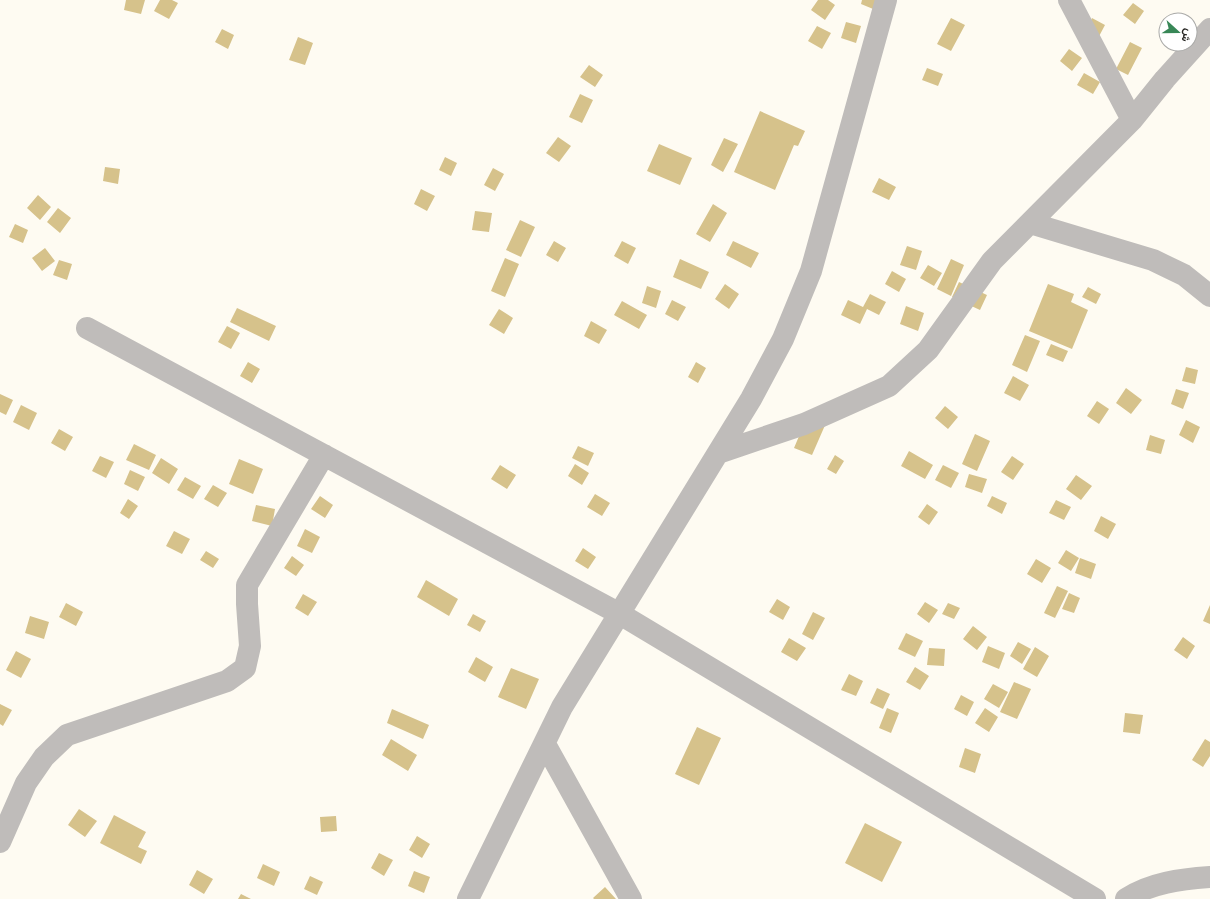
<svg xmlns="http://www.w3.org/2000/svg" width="1210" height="899" font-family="'Fira Sans',Vazirmatn,sans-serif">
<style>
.building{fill:#d6c28b}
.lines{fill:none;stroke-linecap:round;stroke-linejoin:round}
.street{stroke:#bfbcba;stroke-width:22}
</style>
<rect width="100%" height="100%" fill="#fefbf2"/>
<!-- building -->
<path class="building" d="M 126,0 L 145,0 L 141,14 L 124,10 Z
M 160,0 L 172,0 L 178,3 L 169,19 L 154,11 Z
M 818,0 L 828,0 L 835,5 L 825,20 L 811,10 Z
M 862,0 L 883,0 L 878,11 L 861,4 Z
M 1133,3 L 1144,11 L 1135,24 L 1123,15 Z
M 951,18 L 965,25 L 951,51 L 937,44 Z
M 1092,18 L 1105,25 L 1096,42 L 1084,36 Z
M 846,22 L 861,26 L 856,43 L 841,38 Z
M 817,26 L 831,33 L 822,49 L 808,41 Z
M 222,29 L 234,35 L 228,49 L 215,42 Z
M 298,37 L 313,43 L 305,65 L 289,60 Z
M 1130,42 L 1142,48 L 1128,75 L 1116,69 Z
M 1069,49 L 1082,58 L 1072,71 L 1060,61 Z
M 589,65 L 603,75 L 595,87 L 580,77 Z
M 927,68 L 943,74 L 938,86 L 922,80 Z
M 1084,73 L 1100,82 L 1093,94 L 1077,85 Z
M 580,94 L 593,100 L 582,123 L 569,117 Z
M 760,111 L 805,131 L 798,146 L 794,145 L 775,190 L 734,172 Z
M 558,137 L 571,146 L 559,162 L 546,153 Z
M 724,138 L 738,144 L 723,172 L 711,165 Z
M 659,144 L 692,158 L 680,185 L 647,171 Z
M 445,157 L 457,163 L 451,176 L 439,170 Z
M 105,167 L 120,169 L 118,184 L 103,181 Z
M 493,168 L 504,174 L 495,191 L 484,185 Z
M 879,178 L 896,187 L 889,200 L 872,192 Z
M 421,189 L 435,196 L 427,211 L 414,204 Z
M 38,195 L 51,207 L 40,220 L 27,208 Z
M 713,204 L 727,213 L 710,242 L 696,234 Z
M 58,208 L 71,218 L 60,233 L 47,222 Z
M 475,211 L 492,213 L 489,232 L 472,230 Z
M 520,220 L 535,227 L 521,257 L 506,250 Z
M 15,224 L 28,230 L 23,243 L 9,237 Z
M 554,241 L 566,248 L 558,262 L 546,255 Z
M 622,241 L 636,248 L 628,264 L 614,256 Z
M 733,241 L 759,253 L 751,268 L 726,255 Z
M 907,246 L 922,251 L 916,270 L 900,265 Z
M 45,248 L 55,261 L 42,271 L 32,258 Z
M 505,258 L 519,264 L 505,297 L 491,291 Z
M 680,259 L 709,272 L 701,289 L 673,277 Z
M 951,259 L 964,265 L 951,296 L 937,289 Z
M 59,260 L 72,264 L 67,280 L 53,275 Z
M 928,265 L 942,273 L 934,286 L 920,278 Z
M 892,271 L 906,279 L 899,292 L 885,284 Z
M 959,282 L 987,295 L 980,310 L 952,297 Z
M 725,284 L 739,294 L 729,309 L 715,299 Z
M 1048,284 L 1074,294 L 1071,302 L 1088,310 L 1072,349 L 1029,331 Z
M 647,286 L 661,291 L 656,308 L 642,303 Z
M 1088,287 L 1101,294 L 1096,304 L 1082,297 Z
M 870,294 L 886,302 L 879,315 L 867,309 L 860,324 L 841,315 L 848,300 L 863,307 Z
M 672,300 L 686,307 L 678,321 L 665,314 Z
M 622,301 L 647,315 L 639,329 L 614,315 Z
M 906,306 L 924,313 L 918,331 L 900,324 Z
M 237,308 L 276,326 L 269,341 L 230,322 Z
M 499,309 L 513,318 L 504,334 L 489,325 Z
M 591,321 L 607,330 L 599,344 L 584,336 Z
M 227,326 L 240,333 L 231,349 L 218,342 Z
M 1025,335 L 1040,341 L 1027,372 L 1012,365 Z
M 1051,344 L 1068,351 L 1063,362 L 1046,355 Z
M 248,362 L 260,369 L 252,383 L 240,376 Z
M 696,362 L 706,368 L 698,383 L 688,377 Z
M 1186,367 L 1198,370 L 1195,384 L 1182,381 Z
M 1013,376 L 1029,385 L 1020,401 L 1004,393 Z
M 1126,388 L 1142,400 L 1131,414 L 1116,403 Z
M 1176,389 L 1189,393 L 1183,409 L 1171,404 Z
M 0,394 L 13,400 L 6,415 L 0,412 Z
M 1097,401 L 1109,409 L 1099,424 L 1087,416 Z
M 21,405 L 37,413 L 29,430 L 13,422 Z
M 945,406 L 958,417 L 948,429 L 935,418 Z
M 808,415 L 826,423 L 812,455 L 794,448 Z
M 1186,420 L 1200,427 L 1193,443 L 1179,435 Z
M 59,429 L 73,437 L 65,451 L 51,443 Z
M 975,434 L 990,441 L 977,471 L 962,464 Z
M 1150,435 L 1165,440 L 1161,454 L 1146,450 Z
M 134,444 L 156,455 L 149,470 L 126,460 Z
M 578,446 L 594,453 L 588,466 L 572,458 Z
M 909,451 L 933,465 L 925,479 L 901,466 Z
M 835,455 L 844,461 L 836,474 L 827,469 Z
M 100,456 L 114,462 L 106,478 L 92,471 Z
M 1012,456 L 1024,464 L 1013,480 L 1001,472 Z
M 161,458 L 178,469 L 169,484 L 152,473 Z
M 239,459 L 263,469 L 253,494 L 229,484 Z
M 575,464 L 589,473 L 582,485 L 568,476 Z
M 500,465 L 516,475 L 507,489 L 491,479 Z
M 943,465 L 959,473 L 951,488 L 935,480 Z
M 130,470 L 145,477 L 138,491 L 124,484 Z
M 969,474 L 987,479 L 982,493 L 965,487 Z
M 1076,475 L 1092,486 L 1081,500 L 1066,489 Z
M 185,477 L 201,486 L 193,499 L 177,490 Z
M 213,485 L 227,493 L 218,507 L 204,499 Z
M 595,494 L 610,503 L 602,516 L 587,507 Z
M 320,496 L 333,505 L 325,518 L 311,509 Z
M 992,496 L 1007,503 L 1002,514 L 987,506 Z
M 128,499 L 138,506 L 129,519 L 120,513 Z
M 1056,500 L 1071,507 L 1064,520 L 1049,513 Z
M 927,504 L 938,512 L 929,525 L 918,517 Z
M 256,505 L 275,509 L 272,526 L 252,521 Z
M 1101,516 L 1116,524 L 1108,539 L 1094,531 Z
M 305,529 L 320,537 L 312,553 L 297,546 Z
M 174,531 L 190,539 L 182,554 L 166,546 Z
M 583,548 L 596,557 L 588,569 L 575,561 Z
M 1066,550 L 1079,558 L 1071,571 L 1058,563 Z
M 206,551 L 219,559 L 213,568 L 200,560 Z
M 292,556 L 304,565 L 296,576 L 284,568 Z
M 1080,558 L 1096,564 L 1091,579 L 1075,573 Z
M 1036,559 L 1051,568 L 1042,583 L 1027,574 Z
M 426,580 L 458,599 L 449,616 L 417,597 Z
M 1057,586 L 1068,591 L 1055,618 L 1044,613 Z
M 1069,593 L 1080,598 L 1074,613 L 1062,609 Z
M 303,594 L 317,602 L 308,616 L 295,608 Z
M 777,599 L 790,607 L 783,620 L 769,612 Z
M 925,602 L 938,610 L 929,623 L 917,614 Z
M 66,603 L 83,612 L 76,626 L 59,617 Z
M 948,603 L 960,608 L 954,619 L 942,614 Z
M 1210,605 L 1210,624 L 1203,621 Z
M 813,612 L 825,618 L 813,640 L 802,634 Z
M 473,614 L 486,621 L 480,632 L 467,625 Z
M 30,616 L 49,622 L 44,639 L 25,633 Z
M 973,626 L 987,637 L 977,650 L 963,639 Z
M 906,633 L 923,641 L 915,657 L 898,649 Z
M 1183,637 L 1195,646 L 1187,659 L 1174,650 Z
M 789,638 L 806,648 L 797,661 L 781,652 Z
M 1018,642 L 1031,649 L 1022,664 L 1010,656 Z
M 988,646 L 1005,653 L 999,669 L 982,662 Z
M 1035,647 L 1049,656 L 1037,677 L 1023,669 Z
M 929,648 L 945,649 L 944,666 L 927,665 Z
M 16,651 L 31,659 L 21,678 L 6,670 Z
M 476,657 L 493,667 L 485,682 L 468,672 Z
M 915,667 L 929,676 L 920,690 L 906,682 Z
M 511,668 L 539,679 L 526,709 L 498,697 Z
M 849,674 L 863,681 L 856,696 L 841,690 Z
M 1014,682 L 1031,689 L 1017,719 L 1000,712 Z
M 993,684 L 1008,692 L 999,708 L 984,699 Z
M 877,688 L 890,694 L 883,709 L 870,703 Z
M 961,695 L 974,702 L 967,716 L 954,709 Z
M 0,704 L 12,710 L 3,726 L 0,724 Z
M 887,708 L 899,713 L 891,733 L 879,728 Z
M 985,708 L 998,717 L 989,732 L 975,723 Z
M 392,709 L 429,725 L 423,739 L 387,723 Z
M 1125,713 L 1143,715 L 1140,734 L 1123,732 Z
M 697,727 L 721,738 L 699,785 L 675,774 Z
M 391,739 L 417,755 L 408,771 L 382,755 Z
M 1205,739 L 1210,742 L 1210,756 L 1203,767 L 1192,760 Z
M 965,748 L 981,754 L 975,773 L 959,767 Z
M 79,809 L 97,821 L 85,837 L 68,825 Z
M 114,815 L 146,832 L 138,847 L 147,851 L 141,864 L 100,843 Z
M 336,816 L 337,831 L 321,832 L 320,817 Z
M 865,823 L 902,842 L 882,882 L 845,863 Z
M 417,836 L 430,844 L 422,858 L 409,850 Z
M 379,853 L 393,860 L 384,876 L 371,868 Z
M 263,864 L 280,872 L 274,886 L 257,878 Z
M 197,870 L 213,879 L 204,894 L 189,885 Z
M 414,871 L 430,877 L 424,893 L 408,886 Z
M 310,876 L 323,882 L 317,895 L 304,889 Z
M 605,887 L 616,899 L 594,899 L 593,898 Z
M 241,894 L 251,899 L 238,899 Z"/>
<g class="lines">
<!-- street -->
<path class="street" d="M 1069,0 L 1132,120
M 1030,223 L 1153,260 L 1184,275 L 1210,296
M 87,328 L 620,614 L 1095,899
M 718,453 L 804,424 L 889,386 L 928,350 L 992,261 L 1132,120 L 1165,79 L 1210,29
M 545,744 L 631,899
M 0,842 L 26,783 L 44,757 L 67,735 L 227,681 L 245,668 L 250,646 L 247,604 L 247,585 L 324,455
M 468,899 L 562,707 L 751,399 L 783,339 L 811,271 L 886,0
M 1126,899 C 1150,883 1181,879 1210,877"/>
</g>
<!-- north arrow -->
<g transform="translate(1178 32) rotate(111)"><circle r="19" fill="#ffffff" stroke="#a9a9a7"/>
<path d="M0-3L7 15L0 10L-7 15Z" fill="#388757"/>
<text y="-6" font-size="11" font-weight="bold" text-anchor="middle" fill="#282724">ش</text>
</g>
</svg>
